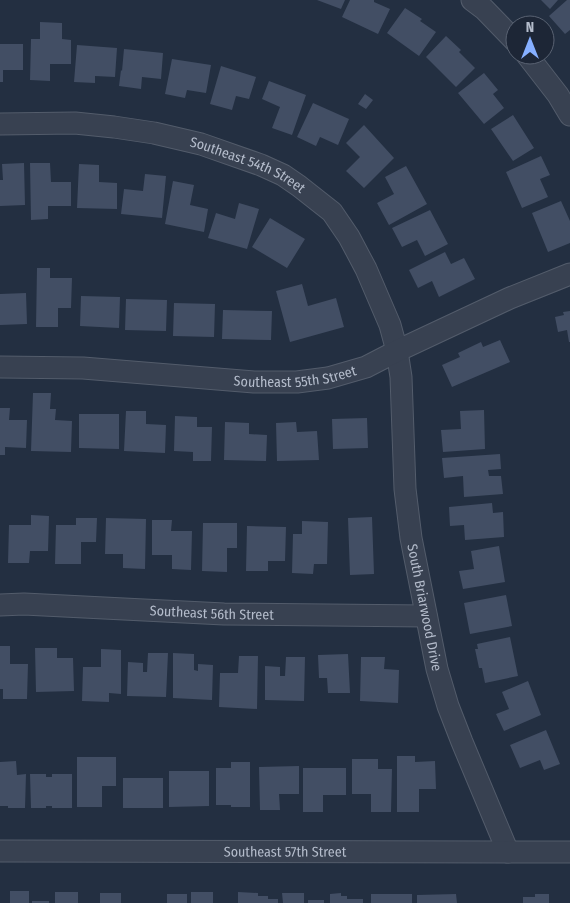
<svg xmlns="http://www.w3.org/2000/svg" width="570" height="903" font-family="'Fira Sans Condensed',sans-serif">
<style>
.building{fill:#424e64}
.lines{fill:none;stroke-linecap:round;stroke-linejoin:round}
.street-casing{stroke:#535c6b;stroke-width:23}
.street{stroke:#384151;stroke-width:21}
.labels{text-anchor:middle;stroke-width:4;stroke-linejoin:round;paint-order:stroke}
.street-label{font-size:14px;fill:#b4bccb;stroke:#1d2636}
</style>
<rect width="100%" height="100%" fill="#232f41"/>
<!-- building -->
<path class="building" d="M 317,0 L 345,0 L 341,9 Z
M 350,0 L 374,0 L 374,2 L 390,9 L 378,34 L 342,17 Z
M 541,0 L 558,0 L 550,9 Z
M 567,0 L 570,0 L 570,30 L 565,34 L 549,16 Z
M 405,8 L 422,19 L 420,21 L 436,32 L 419,56 L 387,33 Z
M 40,22 L 62,23 L 62,39 L 71,40 L 71,64 L 50,64 L 50,81 L 30,80 L 31,39 L 40,39 Z
M 446,36 L 461,50 L 459,52 L 475,68 L 456,87 L 426,57 Z
M 0,44 L 23,44 L 23,70 L 3,70 L 3,82 L 0,82 Z
M 77,45 L 117,48 L 115,77 L 95,76 L 95,83 L 74,82 Z
M 124,49 L 163,53 L 161,79 L 142,77 L 141,89 L 119,86 L 121,70 L 122,71 Z
M 172,59 L 211,65 L 206,93 L 187,90 L 185,98 L 165,94 Z
M 221,66 L 256,77 L 249,99 L 236,96 L 232,110 L 210,104 Z
M 484,73 L 498,90 L 493,94 L 504,108 L 484,124 L 458,93 Z
M 269,81 L 306,95 L 292,135 L 272,128 L 280,107 L 262,99 Z
M 365,94 L 373,100 L 366,109 L 358,104 Z
M 313,103 L 349,119 L 338,145 L 320,137 L 316,146 L 297,137 Z
M 513,115 L 534,148 L 513,161 L 491,129 Z
M 364,125 L 394,158 L 364,188 L 346,171 L 360,157 L 346,143 Z
M 541,156 L 550,175 L 540,179 L 548,197 L 522,208 L 506,172 Z
M 24,163 L 25,205 L 0,206 L 0,180 L 3,180 L 2,164 Z
M 30,163 L 50,163 L 51,182 L 71,182 L 71,206 L 48,206 L 48,219 L 31,220 Z
M 79,164 L 99,165 L 99,182 L 117,183 L 117,209 L 77,208 Z
M 406,166 L 427,204 L 389,225 L 377,203 L 394,194 L 385,177 Z
M 145,174 L 166,176 L 162,218 L 121,214 L 124,189 L 143,191 Z
M 173,181 L 194,185 L 190,205 L 208,209 L 204,232 L 165,224 Z
M 561,201 L 570,221 L 570,243 L 548,252 L 532,213 Z
M 239,203 L 259,209 L 247,249 L 208,238 L 216,213 L 235,219 Z
M 430,210 L 448,244 L 425,256 L 417,240 L 402,247 L 392,228 Z
M 270,218 L 305,239 L 287,268 L 252,247 Z
M 445,252 L 451,264 L 464,258 L 475,279 L 439,297 L 432,281 L 418,288 L 409,270 Z
M 37,268 L 50,268 L 50,278 L 72,278 L 71,308 L 58,308 L 58,327 L 36,327 Z
M 302,284 L 308,306 L 336,298 L 344,327 L 290,342 L 276,291 Z
M 26,293 L 27,324 L 0,325 L 0,294 Z
M 81,296 L 120,297 L 119,328 L 80,326 Z
M 126,299 L 167,300 L 166,331 L 125,330 Z
M 174,303 L 215,304 L 214,337 L 173,336 Z
M 223,310 L 272,311 L 271,340 L 222,339 Z
M 570,311 L 570,342 L 569,342 L 567,330 L 558,332 L 555,317 L 564,315 L 563,312 Z
M 500,340 L 510,362 L 452,387 L 442,365 L 460,357 L 458,353 L 481,342 L 483,347 Z
M 33,393 L 51,393 L 50,409 L 56,409 L 55,420 L 72,421 L 71,452 L 31,451 Z
M 0,408 L 10,408 L 9,420 L 27,420 L 26,448 L 5,447 L 5,455 L 0,455 Z
M 484,410 L 485,449 L 443,452 L 441,430 L 461,429 L 460,411 Z
M 126,411 L 146,411 L 146,424 L 166,425 L 165,453 L 124,451 Z
M 79,414 L 119,414 L 119,449 L 79,448 Z
M 175,416 L 197,417 L 197,427 L 212,427 L 211,461 L 193,461 L 193,452 L 174,451 Z
M 367,418 L 368,448 L 333,449 L 332,419 Z
M 225,422 L 249,423 L 249,434 L 267,435 L 266,461 L 224,460 Z
M 296,422 L 297,432 L 317,431 L 319,460 L 277,461 L 276,423 Z
M 500,454 L 501,469 L 488,470 L 489,476 L 501,476 L 503,494 L 464,497 L 463,476 L 444,478 L 442,458 Z
M 492,503 L 493,513 L 503,512 L 504,537 L 465,540 L 464,525 L 450,526 L 449,507 Z
M 31,515 L 49,516 L 48,551 L 30,551 L 29,563 L 8,563 L 9,525 L 31,525 Z
M 372,517 L 374,574 L 350,575 L 348,518 Z
M 76,518 L 97,518 L 96,542 L 81,542 L 81,564 L 55,564 L 56,525 L 76,525 Z
M 106,518 L 146,519 L 145,569 L 123,568 L 123,554 L 105,554 Z
M 152,520 L 172,520 L 171,531 L 192,531 L 191,570 L 172,569 L 172,555 L 152,555 Z
M 302,521 L 328,522 L 327,564 L 314,564 L 313,574 L 292,573 L 293,534 L 302,534 Z
M 203,523 L 237,523 L 237,548 L 227,548 L 227,572 L 202,571 Z
M 247,526 L 286,527 L 285,561 L 268,561 L 268,571 L 246,571 Z
M 499,546 L 505,582 L 463,589 L 459,571 L 474,569 L 471,551 Z
M 506,595 L 512,626 L 470,634 L 464,603 Z
M 510,637 L 518,676 L 485,683 L 482,668 L 479,668 L 475,649 L 478,649 L 477,644 Z
M 0,646 L 10,646 L 10,664 L 28,664 L 27,699 L 3,699 L 3,689 L 0,689 Z
M 35,648 L 57,648 L 57,658 L 73,658 L 74,691 L 36,692 Z
M 101,649 L 121,650 L 121,694 L 109,693 L 109,702 L 82,701 L 83,667 L 101,667 Z
M 148,653 L 168,653 L 166,697 L 127,696 L 128,662 L 143,663 L 143,672 L 147,672 Z
M 173,653 L 194,654 L 194,670 L 198,671 L 198,664 L 213,665 L 212,700 L 173,698 Z
M 348,654 L 350,693 L 328,693 L 327,678 L 319,678 L 318,655 Z
M 239,656 L 258,656 L 257,709 L 219,707 L 220,673 L 238,673 Z
M 286,657 L 305,657 L 304,701 L 265,700 L 265,666 L 280,667 L 280,676 L 285,676 Z
M 361,657 L 385,657 L 384,669 L 399,670 L 398,703 L 360,701 Z
M 528,681 L 541,715 L 504,731 L 496,714 L 509,709 L 502,692 Z
M 546,730 L 560,764 L 544,770 L 540,760 L 520,768 L 510,745 Z
M 397,756 L 415,756 L 415,762 L 435,761 L 436,789 L 419,789 L 419,812 L 397,812 Z
M 77,757 L 116,757 L 116,786 L 102,786 L 102,807 L 77,807 Z
M 352,759 L 378,759 L 378,769 L 392,769 L 391,812 L 371,812 L 371,794 L 352,794 Z
M 16,761 L 17,775 L 26,774 L 25,808 L 8,808 L 8,806 L 0,806 L 0,762 Z
M 231,762 L 250,762 L 250,807 L 231,807 L 231,805 L 216,805 L 216,768 L 231,768 Z
M 299,766 L 299,794 L 279,794 L 280,810 L 260,810 L 259,767 Z
M 303,768 L 346,768 L 346,795 L 323,795 L 323,812 L 303,812 Z
M 169,771 L 209,771 L 209,806 L 169,807 Z
M 30,774 L 46,774 L 46,777 L 52,777 L 52,774 L 72,774 L 72,808 L 52,808 L 52,806 L 46,806 L 46,808 L 31,808 Z
M 123,778 L 163,778 L 163,808 L 123,808 Z
M 10,891 L 29,891 L 29,903 L 10,903 Z
M 55,892 L 78,892 L 78,903 L 55,903 Z
M 191,892 L 213,892 L 213,903 L 191,903 Z
M 238,892 L 258,893 L 258,896 L 268,896 L 268,899 L 278,899 L 278,903 L 238,903 Z
M 100,893 L 121,893 L 121,903 L 100,903 Z
M 282,893 L 304,893 L 304,903 L 283,903 Z
M 341,893 L 341,896 L 347,896 L 347,899 L 363,899 L 363,903 L 330,903 L 330,894 Z
M 167,894 L 187,894 L 187,903 L 167,903 Z
M 371,894 L 412,894 L 412,903 L 371,903 Z
M 456,894 L 457,903 L 417,903 L 417,895 Z
M 535,894 L 549,894 L 549,903 L 523,903 L 523,897 L 535,897 Z
M 308,900 L 324,900 L 324,903 L 308,903 Z
M 32,901 L 49,901 L 49,903 L 32,903 Z"/>
<g class="lines">
<defs>
<g id="street">
<path d="M 472,0 L 484,9 L 515,41"/>
<path d="M 527,55 L 558,95 L 570,115"/>
<path id="s1" d="M 0,124 L 75,123 L 114,127 L 154,133 L 201,144 L 261,165 L 283,175 L 299,186 L 332,212 L 349,237 L 366,269 L 390,325 L 397,351 L 401,377 L 405,489 L 411,538 L 437,669 L 448,706 L 462,742 L 508,852"/>
<path id="s2" d="M 0,367 L 83,368 L 254,382 L 297,382 L 328,378 L 366,367 L 397,351 L 510,298 L 570,274"/>
<path id="s3" d="M 0,605 L 24,604 L 224,614 L 426,616"/>
<path id="s4" d="M 0,851 L 570,852"/>
</g>
</defs>
<!-- street casing -->
<use href="#street" class="street-casing"/>
<!-- street -->
<use href="#street" class="street"/>
</g>
<g class="labels">
<!-- street labels -->
<g class="street-label">
<text dy="5" stroke="none"><textPath href="#s1" startOffset="254">Southeast 54th Street</textPath></text>
<text dy="5" stroke="none"><textPath href="#s2" startOffset="296">Southeast 55th Street</textPath></text>
<text dy="5" stroke="none"><textPath href="#s1" startOffset="765">South Briarwood Drive</textPath></text>
<text dy="5" stroke="none"><textPath href="#s3" startOffset="212">Southeast 56th Street</textPath></text>
<text dy="5" stroke="none"><textPath href="#s4" startOffset="285">Southeast 57th Street</textPath></text>
</g>
</g>
<!-- north arrow -->
<g transform="translate(530 40)"><circle r="24" fill="#1d2636" stroke="#596272"/>
<path d="M0-4L9 19L0 12L-9 19Z" fill="#86afff"/>
<text y="-8" font-size="14" font-weight="bold" text-anchor="middle" fill="#b4bccb">N</text>
</g>
</svg>
